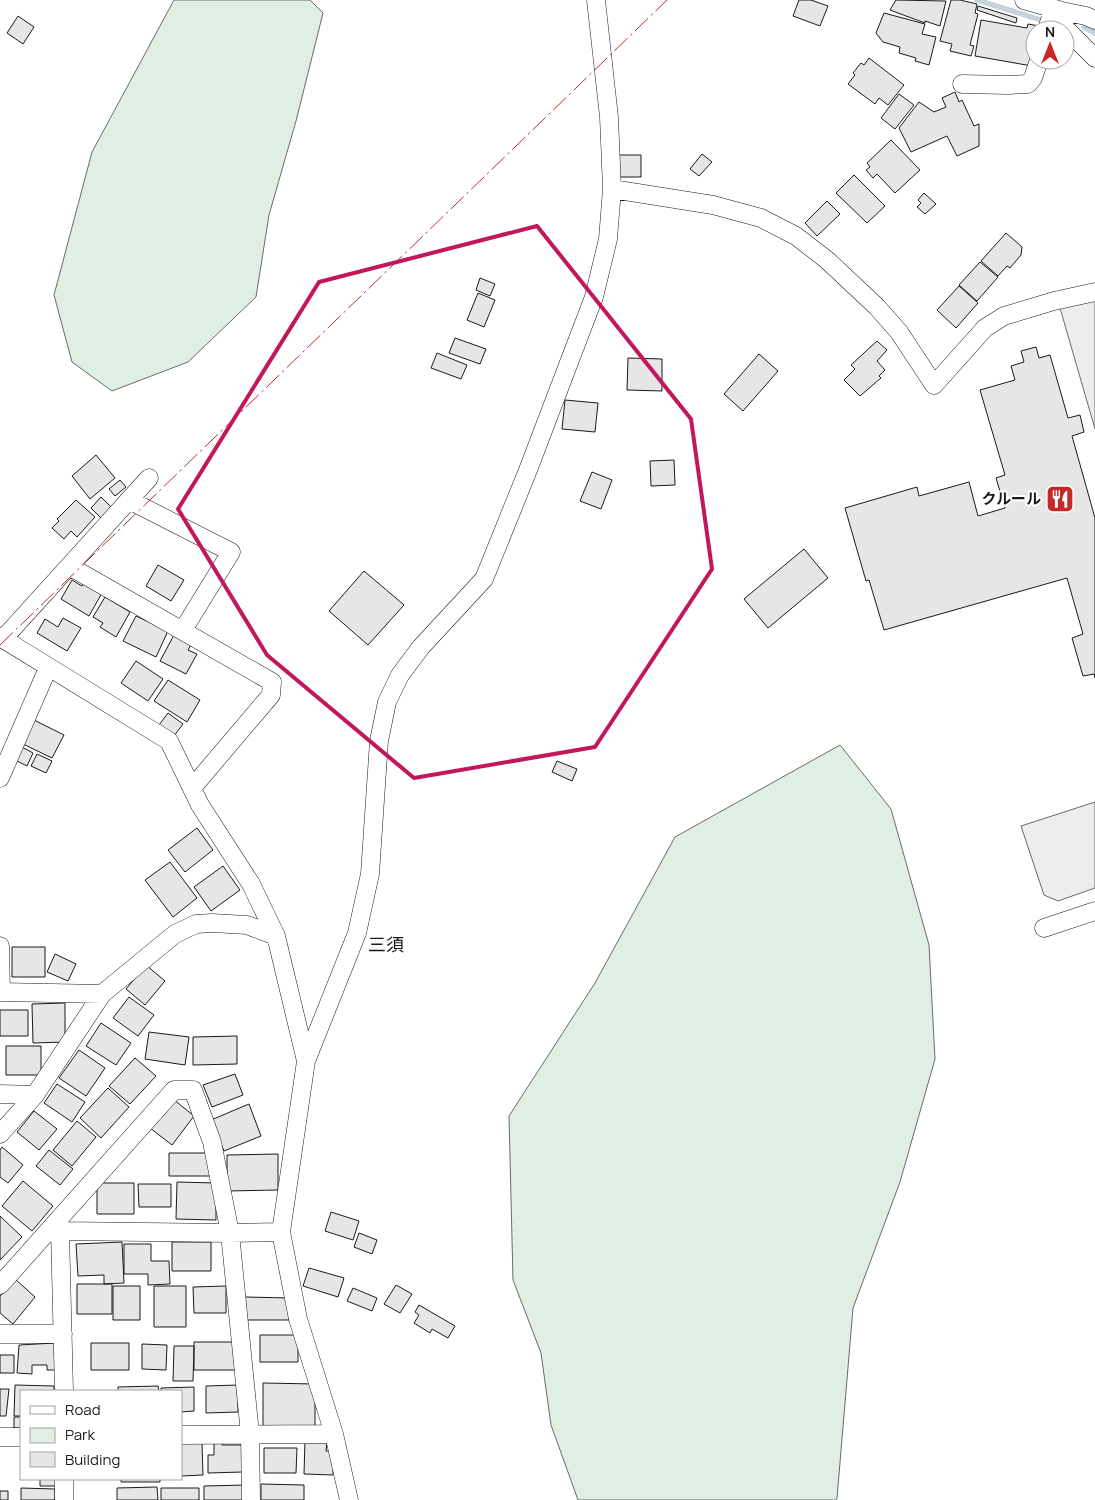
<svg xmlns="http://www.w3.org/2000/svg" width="1095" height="1500" font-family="Manrope,'Noto Sans JP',sans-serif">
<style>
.green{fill:#e0efe3;stroke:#6a6a6a}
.parking{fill:#ededed;stroke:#6a6a6a}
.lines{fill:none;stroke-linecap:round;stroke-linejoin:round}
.stream{stroke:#c6d2dc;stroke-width:5.5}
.building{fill:#e6e6e6;stroke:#1a1a1a}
.street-casing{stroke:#1a1a1a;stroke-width:19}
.street{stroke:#fff;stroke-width:18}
.power{stroke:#c62828;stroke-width:1;stroke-dasharray:18 4 2.5 4;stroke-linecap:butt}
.marked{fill:none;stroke:#c2185b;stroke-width:4;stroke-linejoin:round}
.labels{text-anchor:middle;stroke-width:4;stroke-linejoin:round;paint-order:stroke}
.poi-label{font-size:15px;font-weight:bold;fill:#1a1a1a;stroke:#fff;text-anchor:end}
.quarter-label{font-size:18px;fill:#1a1a1a;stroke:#fff}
</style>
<rect width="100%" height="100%" fill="#fff"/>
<!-- green -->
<path class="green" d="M 174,0 L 310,0 L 323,13 L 296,121 L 269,215 L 256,297 L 188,362 L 112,391 L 72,362 L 54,295 L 92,152 Z
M 840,745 L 891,809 L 929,945 L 935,1059 L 900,1182 L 853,1308 L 837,1498 L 836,1500 L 578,1500 L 551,1425 L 541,1353 L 513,1280 L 509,1116 L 595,983 L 675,837 Z"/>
<!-- parking -->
<path class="parking" d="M 1095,300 L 1095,429 L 1060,308 Z
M 1095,802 L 1095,888 L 1058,901 L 1044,895 L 1021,826 Z"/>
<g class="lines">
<!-- stream -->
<path class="stream" d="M 977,0 L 1044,21
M 1084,27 L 1095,33"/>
</g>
<!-- building -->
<path class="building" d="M 799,0 L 811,0 L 828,6 L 820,26 L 793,16 Z
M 896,0 L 946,1 L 940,26 L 925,21 L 925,23 L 890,10 Z
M 951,0 L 960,0 L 977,4 L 975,13 L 978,14 L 970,45 L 974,46 L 971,56 L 950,51 L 952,44 L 940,41 Z
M 978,6 L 1017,18 L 1016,23 L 977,10 Z
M 884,13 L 925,24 L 922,34 L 936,37 L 929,65 L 915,61 L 916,58 L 899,53 L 900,47 L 883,42 L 876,33 Z
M 18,16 L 34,27 L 23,44 L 7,33 Z
M 981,20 L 1027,28 L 1028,24 L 1039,26 L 1039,30 L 1035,30 L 1035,51 L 1032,66 L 975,56 Z
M 869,58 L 904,85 L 888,105 L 879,98 L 875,104 L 848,84 L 855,75 L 853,73 L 861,63 L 864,65 Z
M 955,92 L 959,102 L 962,100 L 974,126 L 979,124 L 979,146 L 957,156 L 947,136 L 911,152 L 899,128 L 919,102 L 934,112 L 946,107 L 942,98 Z
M 899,94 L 914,105 L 895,129 L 881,118 Z
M 891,140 L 920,170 L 895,193 L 877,174 L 873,178 L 866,170 L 870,167 L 867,163 Z
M 702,154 L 712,162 L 699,176 L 690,169 Z
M 619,155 L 641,155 L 641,177 L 619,177 Z
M 854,175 L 885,206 L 867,223 L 836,193 Z
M 924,193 L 936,204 L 925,214 L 917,207 L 921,203 L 918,200 Z
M 827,201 L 840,214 L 817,236 L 805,223 Z
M 1006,233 L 1022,247 L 1021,255 L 1010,268 L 1007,266 L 998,276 L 981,261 Z
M 980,262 L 998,277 L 977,301 L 959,285 Z
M 480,278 L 495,284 L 490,296 L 476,290 Z
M 959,286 L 978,303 L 956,328 L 937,310 Z
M 478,293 L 495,300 L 484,327 L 467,320 Z
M 455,338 L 486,349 L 480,364 L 449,353 Z
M 877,341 L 887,350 L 877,361 L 885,370 L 879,376 L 881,378 L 860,396 L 844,380 L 855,369 L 851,365 Z
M 1036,347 L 1039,358 L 1050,355 L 1068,418 L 1080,415 L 1084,432 L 1072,436 L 1095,518 L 1095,678 L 1094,674 L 1083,676 L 1072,638 L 1083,634 L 1067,578 L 884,630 L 869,580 L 866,581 L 845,508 L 917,487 L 919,496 L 969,482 L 978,516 L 1005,508 L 996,478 L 1005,475 L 980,390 L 1015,380 L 1011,366 L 1024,362 L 1021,351 Z
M 437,353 L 467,365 L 461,379 L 431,368 Z
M 759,354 L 778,371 L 743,411 L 724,394 Z
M 628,358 L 662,359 L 662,391 L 627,390 Z
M 565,400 L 598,403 L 595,432 L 562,429 Z
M 96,455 L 115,478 L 90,499 L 72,476 Z
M 674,460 L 675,485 L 651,486 L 650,461 Z
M 592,472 L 612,480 L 601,509 L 580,501 Z
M 120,480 L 126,487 L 115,496 L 109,489 Z
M 101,497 L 112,508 L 102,519 L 91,508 Z
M 76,500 L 95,517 L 77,537 L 71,531 L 64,539 L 52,528 L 59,521 L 57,519 Z
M 804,549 L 828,578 L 768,628 L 744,599 Z
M 158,565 L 184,580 L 171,601 L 146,586 Z
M 364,571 L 404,605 L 368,645 L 329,611 Z
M 72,580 L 82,586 L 84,582 L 102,593 L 89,616 L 61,599 Z
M 105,597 L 130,612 L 116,637 L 100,627 L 103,623 L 93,617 Z
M 136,616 L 168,631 L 156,657 L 123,641 Z
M 63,618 L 81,628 L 67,651 L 37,633 L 45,619 L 58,627 Z
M 174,635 L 191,645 L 188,650 L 197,654 L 186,674 L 160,661 Z
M 136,661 L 163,679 L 148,701 L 121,683 Z
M 168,680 L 200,700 L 187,722 L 154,701 Z
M 168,713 L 183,724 L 174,736 L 159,725 Z
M 32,719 L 64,735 L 52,758 L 21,743 Z
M 22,747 L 33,753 L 27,766 L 15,760 Z
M 37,754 L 52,761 L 46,773 L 31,766 Z
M 557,761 L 577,769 L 572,781 L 552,772 Z
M 197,828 L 213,850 L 185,872 L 168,850 Z
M 170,862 L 197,898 L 173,917 L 145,880 Z
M 223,866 L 240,890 L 211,911 L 194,887 Z
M 12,947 L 45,947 L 45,977 L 12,977 Z
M 55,954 L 76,964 L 68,981 L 47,972 Z
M 146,965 L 165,981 L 145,1005 L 126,989 Z
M 129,997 L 154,1015 L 138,1036 L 113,1018 Z
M 65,1003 L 65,1042 L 33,1043 L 32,1004 Z
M 0,1010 L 28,1010 L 28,1036 L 0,1036 Z
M 101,1023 L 131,1043 L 116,1065 L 86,1046 Z
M 149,1032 L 189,1037 L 185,1065 L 145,1059 Z
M 237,1036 L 237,1064 L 193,1065 L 193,1037 Z
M 6,1046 L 41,1046 L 41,1075 L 6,1075 Z
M 79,1050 L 105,1068 L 86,1096 L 59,1078 Z
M 135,1058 L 156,1076 L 130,1104 L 109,1086 Z
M 235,1074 L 243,1095 L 212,1107 L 203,1085 Z
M 57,1084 L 85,1102 L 72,1122 L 44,1103 Z
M 108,1088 L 129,1107 L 101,1138 L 80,1118 Z
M 173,1099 L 194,1116 L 172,1145 L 150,1128 Z
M 249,1104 L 261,1136 L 224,1151 L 211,1120 Z
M 34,1111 L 57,1129 L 39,1150 L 17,1132 Z
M 77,1121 L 96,1137 L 72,1166 L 53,1150 Z
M 2,1147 L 23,1165 L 8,1183 L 0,1177 L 0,1150 Z
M 49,1150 L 73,1169 L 60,1185 L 36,1166 Z
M 169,1153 L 210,1153 L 210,1176 L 169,1176 Z
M 278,1154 L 278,1190 L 227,1191 L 227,1155 Z
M 23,1181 L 53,1206 L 32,1231 L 2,1206 Z
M 177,1182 L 216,1183 L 216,1220 L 176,1219 Z
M 97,1183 L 134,1183 L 134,1214 L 97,1214 Z
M 138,1184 L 171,1184 L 171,1207 L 139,1207 Z
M 331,1212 L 359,1221 L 353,1240 L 325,1231 Z
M 0,1216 L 22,1237 L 0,1260 Z
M 359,1233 L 377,1240 L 372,1254 L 354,1247 Z
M 122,1242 L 124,1283 L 104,1284 L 104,1275 L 78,1276 L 76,1244 Z
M 172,1242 L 211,1242 L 211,1271 L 172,1271 Z
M 124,1244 L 151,1244 L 151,1261 L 169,1261 L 170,1284 L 148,1285 L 148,1274 L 124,1274 Z
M 309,1268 L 344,1278 L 338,1297 L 303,1286 Z
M 15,1279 L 35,1297 L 13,1324 L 0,1313 L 0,1296 Z
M 77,1284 L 112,1284 L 112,1314 L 77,1314 Z
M 396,1285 L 412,1294 L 400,1313 L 384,1304 Z
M 113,1286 L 140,1286 L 140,1320 L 113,1320 Z
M 154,1286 L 186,1286 L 186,1327 L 154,1327 Z
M 226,1286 L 226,1313 L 194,1313 L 193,1287 Z
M 353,1288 L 377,1298 L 372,1311 L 347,1301 Z
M 245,1297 L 290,1298 L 289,1320 L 245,1320 Z
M 419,1305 L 455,1326 L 448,1338 L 432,1329 L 430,1333 L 414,1323 L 419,1315 L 415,1312 Z
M 260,1335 L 298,1335 L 298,1362 L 260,1362 Z
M 194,1342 L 237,1342 L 237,1370 L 194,1370 Z
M 55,1343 L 55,1370 L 47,1370 L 47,1365 L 32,1365 L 32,1374 L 17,1373 L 19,1345 Z
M 91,1343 L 129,1343 L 129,1370 L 91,1370 Z
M 142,1344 L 167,1345 L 166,1370 L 142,1369 Z
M 174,1346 L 194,1346 L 193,1381 L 173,1381 Z
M 0,1355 L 14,1355 L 14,1373 L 0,1373 Z
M 263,1383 L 315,1384 L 315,1427 L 263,1427 Z
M 15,1385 L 54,1386 L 54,1391 L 21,1391 L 21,1416 L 14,1416 Z
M 238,1385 L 238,1412 L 206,1413 L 206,1386 Z
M 158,1386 L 159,1391 L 118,1391 L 118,1387 Z
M 194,1387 L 194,1411 L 181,1412 L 181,1391 L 161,1391 L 161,1388 Z
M 0,1389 L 9,1389 L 6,1416 L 0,1416 Z
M 14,1417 L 21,1417 L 21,1428 L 14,1428 Z
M 305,1439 L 327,1442 L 326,1451 L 334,1451 L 333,1475 L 304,1474 Z
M 181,1443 L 202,1443 L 203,1475 L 181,1476 Z
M 214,1443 L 222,1443 L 222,1445 L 242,1445 L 242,1472 L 208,1473 L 208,1455 L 214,1455 Z
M 264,1448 L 297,1448 L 296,1473 L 264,1473 Z
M 40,1479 L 56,1479 L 56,1486 L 40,1486 Z
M 121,1479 L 160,1479 L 160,1482 L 121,1482 Z
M 261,1484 L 304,1485 L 304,1500 L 261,1500 Z
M 247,1485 L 248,1500 L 204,1500 L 204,1486 Z
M 157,1487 L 158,1500 L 117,1500 L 117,1488 Z
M 21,1488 L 55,1489 L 55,1500 L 21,1500 Z
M 161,1488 L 199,1488 L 199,1500 L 161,1500 Z
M 0,1491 L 8,1491 L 8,1500 L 0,1500 Z"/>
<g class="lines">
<defs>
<path id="street" d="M 1024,0 L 1062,11 L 1086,16 L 1095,20
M 1062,11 L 1065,28 L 1095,58
M 1047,30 L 1053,9
M 962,84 L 1008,85 L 1028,84 L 1033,78 L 1039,60
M 612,189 L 713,205 L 761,218 L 796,236 L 827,260 L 877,307 L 899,332 L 934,385 L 985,328 L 1004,316 L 1054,301 L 1095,292
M 129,500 L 231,552 L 183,630
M 69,566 L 272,682 L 271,695 L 192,788
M 0,637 L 169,741 L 200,805 L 251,884 L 276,936
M 3,639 L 149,478
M 0,778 L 48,668
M 1044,928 L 1095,911
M 0,946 L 1,992 L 102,994
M 0,1094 L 35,1095
M 0,1134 L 35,1095 L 102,994 L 175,934 L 196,924 L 212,923 L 247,925 L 276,936 L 306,1061
M 0,1285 L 174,1090 L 193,1090 L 212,1142 L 230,1233 L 250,1434 L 251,1500
M 0,1334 L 63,1334
M 64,1391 L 60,1231 L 230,1233 L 281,1232
M 181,1435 L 334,1434
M 0,1437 L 21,1437
M 64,1479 L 64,1500
M 349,1500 L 334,1434 L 298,1319 L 281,1232 L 306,1061 L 357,933 L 370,874 L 379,741 L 387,702 L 400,675 L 421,647 L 484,579 L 528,470 L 594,297 L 608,239 L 612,189 L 609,117 L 596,0"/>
</defs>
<!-- street casing -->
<use href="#street" class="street-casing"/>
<!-- street -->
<use href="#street" class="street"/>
<!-- power -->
<path class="power" d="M 0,645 L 667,0"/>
</g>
<!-- marked area -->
<path class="marked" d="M 537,226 L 691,419 L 712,569 L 595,747 L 414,778 L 267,655 L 178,509 L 319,282 Z"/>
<!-- icons -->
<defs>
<symbol id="restaurant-square" viewBox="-11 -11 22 22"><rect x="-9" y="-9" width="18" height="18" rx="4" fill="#c62828" stroke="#fff"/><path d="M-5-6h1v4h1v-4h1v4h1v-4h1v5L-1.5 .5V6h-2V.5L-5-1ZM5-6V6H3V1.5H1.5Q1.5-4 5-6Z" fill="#fff"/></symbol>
</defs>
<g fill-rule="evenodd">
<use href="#restaurant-square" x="1044" y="483" width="32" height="32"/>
</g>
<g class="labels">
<!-- poi labels -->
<g class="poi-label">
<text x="1041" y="504">クルール</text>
</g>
<!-- quarter labels -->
<g class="quarter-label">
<text x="386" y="951">三須</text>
</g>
</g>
<!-- legend -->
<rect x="20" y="1390" width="162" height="90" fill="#ffffff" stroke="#a3a3a3"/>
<rect x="30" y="1406" width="25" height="8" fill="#ffffff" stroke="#a3a3a3"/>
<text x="65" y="1415" font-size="15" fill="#1a1a1a">Road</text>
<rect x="30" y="1428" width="25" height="15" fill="#e0efe3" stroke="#a3a3a3"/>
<text x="65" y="1440" font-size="15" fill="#1a1a1a">Park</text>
<rect x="30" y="1452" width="25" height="15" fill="#e6e6e6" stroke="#a3a3a3"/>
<text x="65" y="1465" font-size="15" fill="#1a1a1a">Building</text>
<!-- north arrow -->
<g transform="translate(1050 45)"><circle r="24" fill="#ffffff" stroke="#a3a3a3"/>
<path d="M0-4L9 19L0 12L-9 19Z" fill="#c62828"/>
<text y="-8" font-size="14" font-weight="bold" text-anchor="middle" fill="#1a1a1a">N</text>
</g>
</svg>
